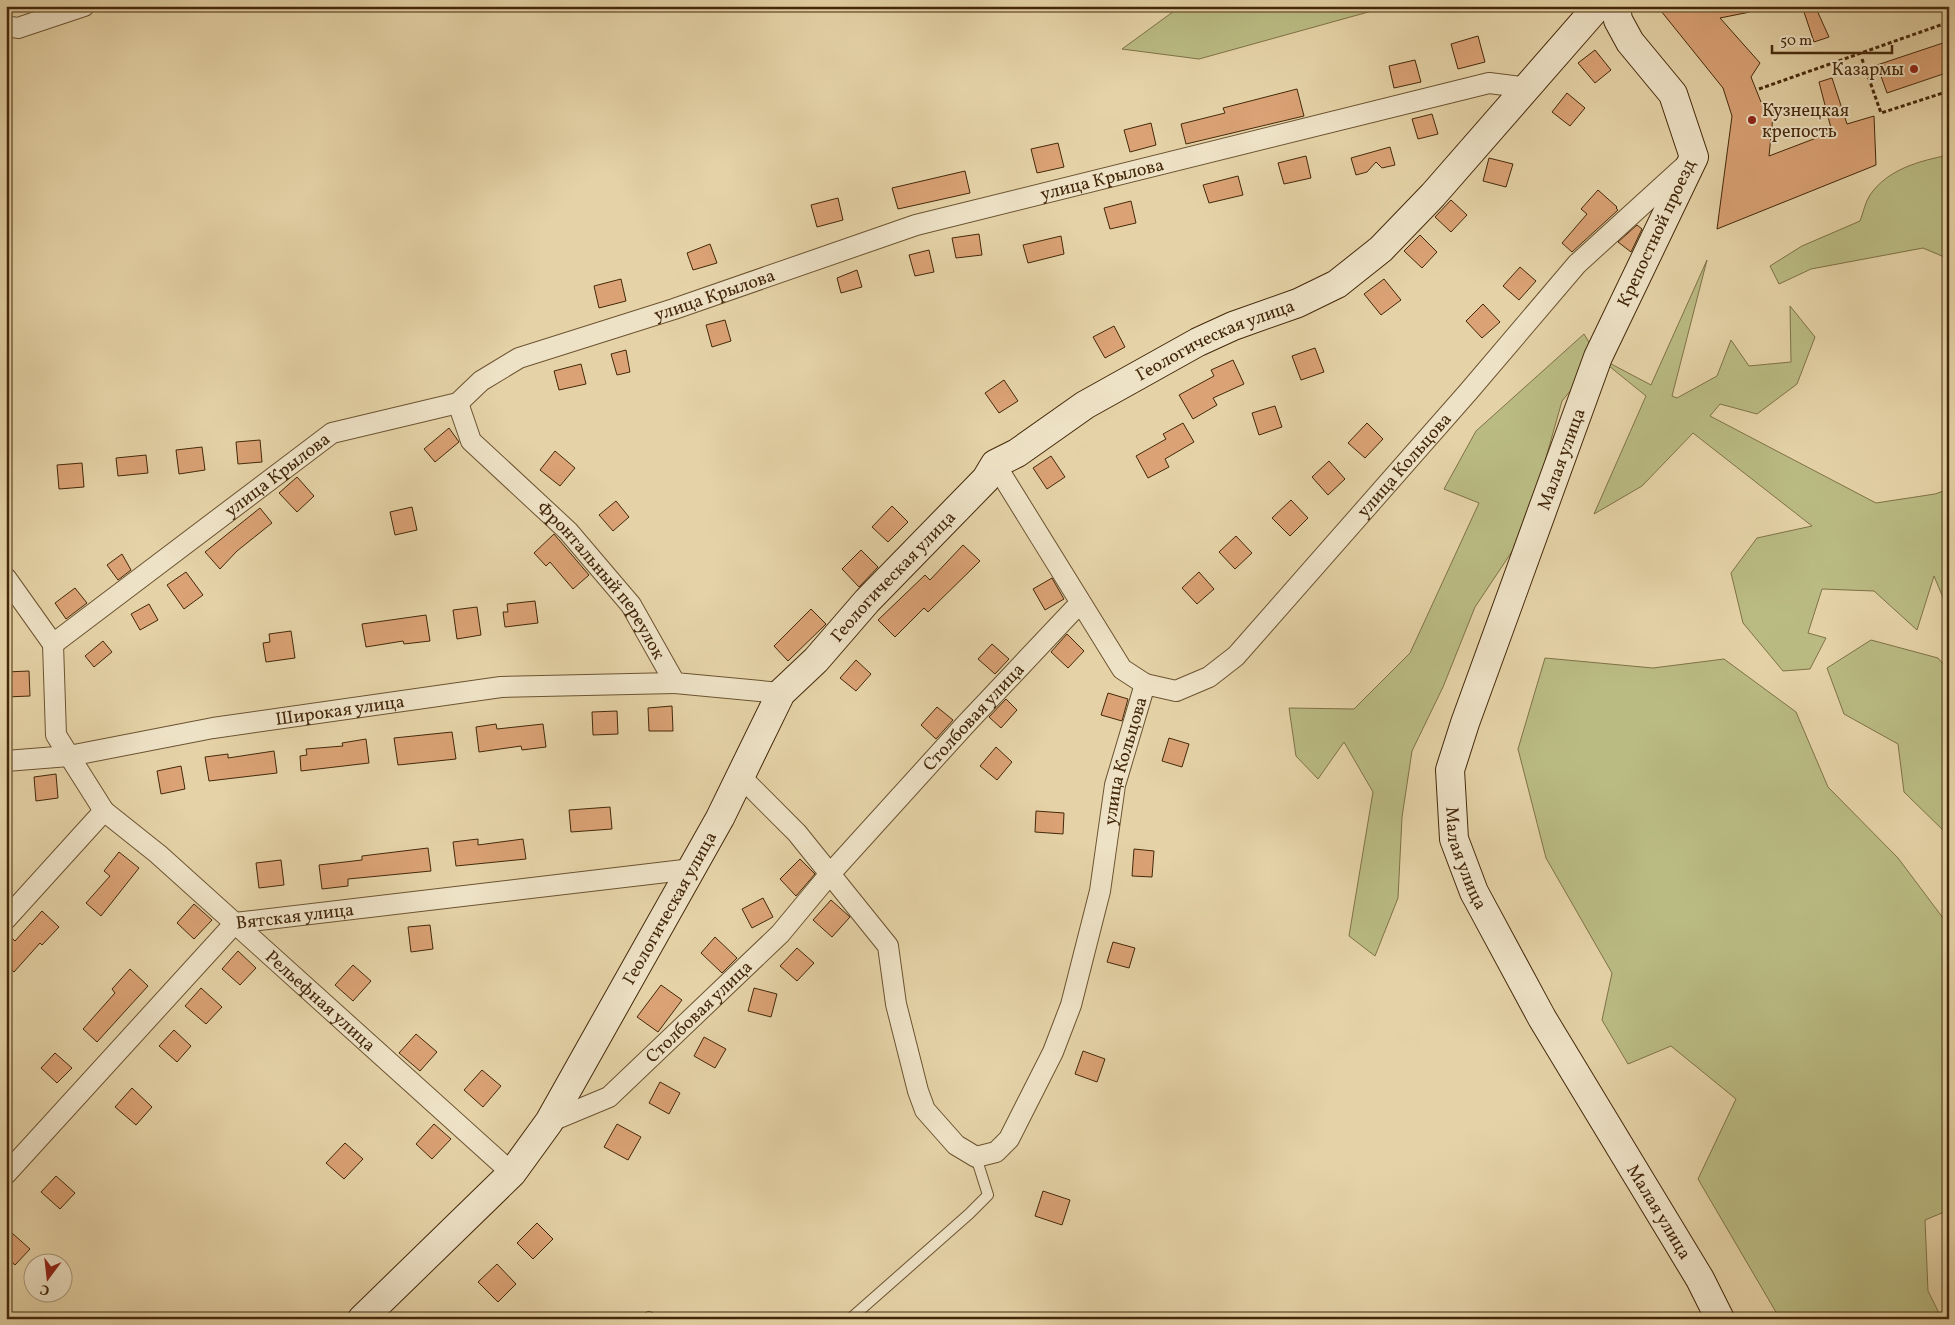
<svg xmlns="http://www.w3.org/2000/svg" width="1955" height="1325" font-family="Vollkorn,serif">
<style>
.green{fill:#babb83;stroke:#7f7246}
.building{fill:#daa275;stroke:#44280a}
.lines{fill:none;stroke-linecap:round;stroke-linejoin:round}
.lane-casing{stroke:#6c5331;stroke-width:12}
.street-casing{stroke:#6c5331;stroke-width:22}
.secondary-casing{stroke:#44280a;stroke-width:30}
.path{stroke:#44280a;stroke-width:3;stroke-dasharray:4 2.5;stroke-linecap:butt}
.lane{stroke:#eee2c6;stroke-width:10}
.street{stroke:#eee2c6;stroke-width:20}
.secondary{stroke:#eee2c6;stroke-width:28}
.poi-dot{fill:#8f2418;stroke:#eee2c6;stroke-width:2}
.labels{text-anchor:middle;stroke-width:4;stroke-linejoin:round;paint-order:stroke}
.poi-label{font-size:18px;fill:#44280a;stroke:#eee2c6;text-anchor:end}
.street-label{font-size:18px;fill:#44280a;stroke:#eee2c6}
</style>
<rect width="100%" height="100%" fill="#e5d3a7"/>
<filter id="stains"><feTurbulence type="fractalNoise" baseFrequency=".004" numOctaves="4"/><feColorMatrix values="0 0 0 0 .2 0 0 0 0 .09 0 0 0 0 .02 0 0 0 .5 -.17"/></filter>
<radialGradient id="worn" r=".72"><stop offset=".6" stop-color="#630" stop-opacity="0"/><stop offset="1" stop-color="#630" stop-opacity=".3"/></radialGradient>
<!-- green -->
<path class="green" d="M 1181,6 L 1390,6 L 1199,59 L 1122,49 Z
M 1949,155 L 1949,259 L 1923,248 L 1811,269 L 1779,284 L 1770,266 L 1802,246 L 1860,221 C 1863,214 1865,202 1870,195 C 1888,169 1919,161 1949,155 Z
M 1707,260 L 1672,396 L 1677,398 L 1717,376 L 1731,340 L 1749,366 L 1791,362 L 1790,306 L 1815,337 L 1797,384 L 1757,414 L 1720,404 L 1710,416 L 1876,503 L 1935,494 L 1949,489 L 1949,612 L 1934,576 L 1917,630 L 1874,591 L 1822,589 L 1808,633 L 1826,638 L 1810,669 L 1783,671 L 1743,623 L 1731,573 L 1757,538 L 1812,526 L 1693,433 L 1642,486 L 1594,514 L 1646,396 L 1598,357 L 1562,401 L 1525,532 L 1475,607 L 1443,687 L 1412,751 L 1402,817 L 1398,898 L 1375,956 L 1349,936 L 1373,792 L 1344,742 L 1318,779 L 1296,756 L 1289,708 L 1354,709 L 1410,653 L 1479,503 L 1444,489 L 1476,431 L 1584,334 L 1598,357 L 1651,385 Z
M 1871,640 L 1938,658 L 1949,671 L 1949,836 L 1904,792 L 1898,744 L 1844,714 L 1827,668 Z
M 1545,658 L 1653,668 L 1724,659 L 1796,712 L 1828,787 L 1898,858 L 1949,926 L 1949,1210 L 1925,1220 L 1928,1291 L 1942,1319 L 1780,1319 L 1698,1179 L 1736,1099 L 1671,1046 L 1628,1064 L 1602,1020 L 1612,973 L 1546,858 L 1518,749 Z"/>
<!-- building -->
<path class="building" d="M 1657,6 L 1749,6 L 1750,12 L 1720,18 L 1760,63 L 1751,77 L 1761,102 L 1774,106 L 1769,156 L 1832,132 L 1819,82 L 1832,78 L 1847,124 L 1874,116 L 1876,165 L 1717,229 L 1732,116 L 1723,88 Z
M 1802,6 L 1815,6 L 1829,37 L 1814,42 Z
M 1478,36 L 1485,62 L 1458,69 L 1451,44 Z
M 1949,41 L 1949,72 L 1887,93 L 1877,65 Z
M 1595,50 L 1611,70 L 1595,83 L 1578,63 Z
M 1415,60 L 1421,82 L 1394,88 L 1389,66 Z
M 1297,89 L 1304,116 L 1186,144 L 1181,124 L 1225,113 L 1223,108 Z
M 1567,93 L 1585,108 L 1570,126 L 1552,112 Z
M 1432,114 L 1438,134 L 1418,139 L 1412,119 Z
M 1151,123 L 1156,145 L 1130,152 L 1124,130 Z
M 1058,143 L 1064,167 L 1037,173 L 1031,149 Z
M 1390,147 L 1395,165 L 1382,168 L 1376,162 L 1367,172 L 1356,175 L 1351,158 Z
M 1306,156 L 1311,178 L 1284,184 L 1278,163 Z
M 1489,158 L 1513,164 L 1506,187 L 1483,181 Z
M 965,171 L 970,193 L 898,209 L 892,188 Z
M 1238,176 L 1243,195 L 1209,203 L 1203,185 Z
M 1598,190 L 1617,207 L 1616,208 L 1618,210 L 1572,252 L 1562,243 L 1587,214 L 1581,209 Z
M 838,198 L 843,220 L 817,227 L 811,205 Z
M 1451,200 L 1467,215 L 1451,232 L 1435,217 Z
M 1131,201 L 1136,223 L 1110,229 L 1104,208 Z
M 1637,225 L 1642,229 L 1631,252 L 1618,242 Z
M 979,234 L 982,255 L 956,258 L 952,238 Z
M 1420,235 L 1437,252 L 1422,268 L 1404,251 Z
M 1061,236 L 1064,254 L 1028,263 L 1023,245 Z
M 710,244 L 717,263 L 693,270 L 687,253 Z
M 929,250 L 934,272 L 915,276 L 909,255 Z
M 1520,267 L 1536,281 L 1519,300 L 1503,286 Z
M 857,270 L 862,287 L 841,293 L 837,278 Z
M 621,279 L 626,301 L 599,308 L 594,286 Z
M 1384,279 L 1401,300 L 1381,315 L 1364,294 Z
M 1483,304 L 1500,322 L 1482,338 L 1466,321 Z
M 725,320 L 731,341 L 712,347 L 706,325 Z
M 1114,326 L 1125,347 L 1105,358 L 1093,337 Z
M 1315,348 L 1324,372 L 1301,380 L 1292,356 Z
M 626,350 L 630,372 L 617,375 L 611,354 Z
M 1233,360 L 1244,384 L 1213,398 L 1217,405 L 1193,419 L 1179,395 L 1214,376 L 1211,370 Z
M 581,364 L 586,384 L 559,390 L 554,371 Z
M 1004,380 L 1018,401 L 999,413 L 985,393 Z
M 1275,406 L 1282,427 L 1259,435 L 1252,413 Z
M 1183,423 L 1194,442 L 1165,459 L 1169,467 L 1148,478 L 1136,456 L 1166,439 L 1163,434 Z
M 1367,423 L 1383,439 L 1365,458 L 1348,443 Z
M 449,428 L 459,442 L 435,462 L 424,449 Z
M 260,440 L 262,462 L 238,464 L 236,442 Z
M 202,447 L 205,470 L 179,474 L 176,450 Z
M 555,451 L 575,468 L 560,486 L 540,470 Z
M 146,455 L 148,473 L 118,476 L 116,458 Z
M 1051,456 L 1065,477 L 1047,489 L 1033,468 Z
M 1329,461 L 1345,479 L 1328,495 L 1312,477 Z
M 82,463 L 84,487 L 59,489 L 57,465 Z
M 297,477 L 314,496 L 297,512 L 279,493 Z
M 1291,500 L 1308,518 L 1290,536 L 1272,518 Z
M 616,501 L 629,517 L 613,531 L 599,515 Z
M 892,506 L 908,522 L 888,542 L 872,527 Z
M 412,507 L 417,530 L 395,535 L 390,512 Z
M 260,508 L 272,523 L 237,551 L 220,569 L 205,552 Z
M 554,534 L 589,575 L 573,589 L 550,562 L 546,566 L 534,553 Z
M 1236,536 L 1252,553 L 1235,569 L 1219,552 Z
M 963,545 L 980,561 L 928,612 L 924,608 L 895,637 L 878,620 L 925,575 L 930,580 Z
M 861,550 L 878,567 L 859,587 L 842,569 Z
M 122,554 L 131,570 L 118,580 L 107,565 Z
M 186,572 L 203,595 L 184,609 L 167,585 Z
M 1199,572 L 1214,589 L 1197,604 L 1182,588 Z
M 1052,578 L 1064,599 L 1045,610 L 1033,589 Z
M 75,588 L 87,603 L 66,619 L 55,603 Z
M 535,601 L 538,623 L 505,627 L 503,612 L 508,612 L 507,604 Z
M 149,604 L 158,620 L 140,630 L 131,614 Z
M 477,607 L 481,635 L 457,639 L 453,610 Z
M 811,609 L 826,624 L 788,661 L 774,646 Z
M 426,615 L 430,641 L 404,644 L 403,641 L 366,647 L 362,624 Z
M 291,631 L 295,658 L 266,662 L 263,643 L 270,642 L 269,634 Z
M 1067,634 L 1084,651 L 1068,668 L 1051,652 Z
M 103,641 L 112,652 L 94,667 L 85,656 Z
M 992,644 L 1009,659 L 995,674 L 978,659 Z
M 856,660 L 871,674 L 856,691 L 840,678 Z
M 29,671 L 30,696 L 6,697 L 6,672 Z
M 1108,693 L 1128,699 L 1122,721 L 1101,715 Z
M 1006,699 L 1017,710 L 1001,728 L 989,717 Z
M 672,706 L 673,731 L 649,731 L 648,708 Z
M 937,707 L 953,720 L 936,739 L 921,725 Z
M 617,711 L 618,734 L 593,735 L 592,712 Z
M 496,724 L 497,729 L 543,724 L 546,747 L 522,750 L 521,746 L 479,752 L 476,727 Z
M 452,732 L 456,759 L 398,765 L 394,738 Z
M 1169,738 L 1189,744 L 1182,767 L 1162,761 Z
M 366,739 L 369,763 L 301,771 L 300,756 L 307,755 L 306,749 L 343,746 L 342,743 Z
M 996,747 L 1012,762 L 997,780 L 980,766 Z
M 274,751 L 277,773 L 209,781 L 205,757 L 228,754 L 228,758 Z
M 181,766 L 185,789 L 161,794 L 157,771 Z
M 56,774 L 58,798 L 36,801 L 34,777 Z
M 610,807 L 612,829 L 571,832 L 569,810 Z
M 1036,811 L 1064,813 L 1063,834 L 1035,832 Z
M 478,839 L 478,845 L 523,839 L 526,859 L 456,866 L 453,842 Z
M 428,848 L 431,871 L 348,879 L 348,886 L 322,889 L 319,865 L 362,860 L 362,856 Z
M 1134,849 L 1154,851 L 1152,877 L 1132,876 Z
M 119,852 L 139,868 L 101,916 L 86,903 L 110,876 L 104,871 Z
M 800,859 L 815,874 L 796,896 L 780,879 Z
M 281,860 L 284,885 L 259,888 L 256,863 Z
M 763,898 L 773,917 L 752,928 L 742,909 Z
M 831,900 L 850,917 L 832,937 L 813,920 Z
M 194,904 L 212,920 L 194,939 L 177,923 Z
M 42,911 L 59,927 L 42,945 L 40,943 L 14,972 L 6,965 L 6,933 L 15,941 Z
M 430,925 L 433,949 L 411,952 L 408,927 Z
M 715,937 L 737,958 L 722,973 L 701,953 Z
M 1113,942 L 1135,948 L 1129,968 L 1107,962 Z
M 797,948 L 814,963 L 797,981 L 780,966 Z
M 238,951 L 256,968 L 240,985 L 222,969 Z
M 353,965 L 371,981 L 353,1001 L 335,985 Z
M 130,969 L 148,986 L 97,1042 L 83,1029 L 115,993 L 112,989 Z
M 661,985 L 682,1000 L 658,1032 L 637,1017 Z
M 201,988 L 222,1007 L 206,1024 L 185,1006 Z
M 754,988 L 777,994 L 771,1017 L 748,1011 Z
M 174,1030 L 191,1046 L 177,1062 L 159,1046 Z
M 416,1034 L 437,1052 L 420,1071 L 399,1053 Z
M 704,1037 L 726,1049 L 715,1068 L 694,1056 Z
M 1083,1051 L 1105,1059 L 1097,1082 L 1075,1074 Z
M 55,1053 L 72,1068 L 57,1083 L 41,1068 Z
M 482,1070 L 501,1086 L 483,1107 L 464,1090 Z
M 660,1082 L 680,1093 L 669,1114 L 649,1103 Z
M 132,1088 L 152,1107 L 136,1125 L 115,1107 Z
M 434,1124 L 451,1139 L 432,1159 L 416,1144 Z
M 617,1124 L 641,1137 L 628,1160 L 604,1147 Z
M 345,1143 L 363,1159 L 344,1179 L 326,1163 Z
M 56,1176 L 75,1193 L 60,1209 L 41,1192 Z
M 1043,1191 L 1070,1200 L 1062,1225 L 1035,1216 Z
M 537,1223 L 553,1239 L 533,1259 L 517,1243 Z
M 12,1233 L 30,1249 L 15,1265 L 6,1257 L 6,1240 Z
M 497,1264 L 516,1284 L 498,1302 L 478,1282 Z"/>
<g class="lines">
<defs>
<path id="lane" d="M 649,1317 L 651,1319
M 850,1319 L 969,1214 L 988,1195 L 976,1157"/>
<g id="street">
<path d="M 6,26 L 18,28 L 84,6"/>
<path id="s1" d="M 458,403 L 471,441 L 568,531 L 631,605 L 675,683 L 781,693"/>
<path d="M 995,464 L 1122,669 L 1145,684"/>
<path d="M 6,578 L 53,644"/>
<path id="s2" d="M 53,644 L 332,433 L 458,403 L 481,381 L 519,358 L 674,309 L 916,225 L 1489,83 L 1529,88"/>
<path id="s3" d="M 53,644 L 56,735 L 104,811 L 158,854 L 512,1173"/>
<path id="s4" d="M 6,761 L 69,756 L 213,728 L 501,687 L 675,683"/>
<path id="s5" d="M 741,777 L 797,833 L 888,946 L 896,1004 L 918,1091 L 925,1110 L 956,1145 L 976,1157 L 996,1152 L 1009,1139 L 1053,1052 L 1071,1005 L 1100,891 L 1115,785 L 1145,684 L 1176,691 L 1209,677 L 1236,656 L 1469,391 L 1577,264 L 1687,164"/>
<path d="M 6,919 L 104,811"/>
<path id="s6" d="M 549,1122 L 609,1097 L 780,934 L 829,875 L 965,725 L 1080,603"/>
<path id="s7" d="M 6,1174 L 235,923 L 692,869"/>
</g>
<g id="secondary">
<path id="s8" d="M 1616,6 L 1618,20 L 1630,42 L 1673,94 L 1694,157 L 1598,357 L 1465,723 L 1450,770 L 1454,839 L 1474,892 L 1542,1018 L 1700,1279 L 1720,1319"/>
<path id="s9" d="M 362,1319 L 512,1173 L 549,1122 L 720,818 L 781,693 L 816,660 L 867,601 L 986,479 L 995,464 L 1017,453 L 1085,405 L 1198,342 L 1233,326 L 1298,303 L 1337,284 L 1381,249 L 1433,195 L 1598,6"/>
</g>
</defs>
<!-- lane casing -->
<use href="#lane" class="lane-casing"/>
<!-- street casing -->
<use href="#street" class="street-casing"/>
<!-- secondary casing -->
<use href="#secondary" class="secondary-casing"/>
<!-- path -->
<path class="path" d="M 1862,59 L 1881,113 L 1949,91
M 1759,89 L 1949,22"/>
<!-- lane -->
<use href="#lane" class="lane"/>
<!-- street -->
<use href="#street" class="street"/>
<!-- secondary -->
<use href="#secondary" class="secondary"/>
</g>
<!-- markers -->
<g class="poi-dot">
<circle cx="1914" cy="69" r="5"/>
<circle cx="1752" cy="120" r="5"/>
</g>
<g class="labels">
<!-- poi labels -->
<g class="poi-label">
<text x="1904" y="75">Казармы</text>
<text x="1762" y="116" text-anchor="start">Кузнецкая<tspan x="1762" dy="21">крепость</tspan></text>
</g>
<!-- street labels -->
<g class="street-label">
<text dy="6" stroke="none"><textPath href="#s2" startOffset="1166">улица Крылова</textPath></text>
<text transform="translate(1656 233) rotate(-65)" y="6">Крепостной проезд</text>
<text dy="6" stroke="none"><textPath href="#s2" startOffset="761">улица Крылова</textPath></text>
<text dy="6" stroke="none"><textPath href="#s9" startOffset="1328">Геологическая улица</textPath></text>
<text transform="translate(1561 459) rotate(-70)" y="6">Малая улица</text>
<text dy="6" stroke="none"><textPath href="#s5" startOffset="1336">улица Кольцова</textPath></text>
<text dy="6" stroke="none"><textPath href="#s2" startOffset="281">улица Крылова</textPath></text>
<text dy="6" stroke="none"><textPath href="#s9" startOffset="922">Геологическая улица</textPath></text>
<text dy="6" stroke="none"><textPath href="#s1" startOffset="232">Фронтальный переулок</textPath></text>
<text dy="6" stroke="none"><textPath href="#s4" startOffset="338">Широкая улица</textPath></text>
<text dy="6" stroke="none"><textPath href="#s6" startOffset="592">Столбовая улица</textPath></text>
<text dy="6" stroke="none"><textPath href="#s5" startOffset="900">улица Кольцова</textPath></text>
<text dy="6" stroke="none"><textPath href="#s8" startOffset="924">Малая улица</textPath></text>
<text dy="6" stroke="none"><textPath href="#s9" startOffset="518">Геологическая улица</textPath></text>
<text dy="6" stroke="none"><textPath href="#s7" startOffset="400">Вятская улица</textPath></text>
<text dy="6" stroke="none"><textPath href="#s3" startOffset="469">Рельефная улица</textPath></text>
<text dy="6" stroke="none"><textPath href="#s6" startOffset="189">Столбовая улица</textPath></text>
<text dy="6" stroke="none"><textPath href="#s8" startOffset="1329">Малая улица</textPath></text>
</g>
</g>
<!-- margin -->
<rect width="1955" height="1325" fill="none" stroke="#e5d3a7" stroke-width="25"/>
<rect x="8" y="8" width="1940" height="1310" fill="none" stroke="#44280a" stroke-width="2.5"/>
<rect x="12" y="12" width="1930" height="1300" fill="none" stroke="#44280a"/>
<!-- north arrow -->
<g transform="translate(48 1278) rotate(195)"><circle r="24" fill="#eee2c6" stroke="#aa987b"/>
<path d="M0-4L9 19L0 12L-9 19Z" fill="#8f2418"/>
<text y="-8" font-size="14" font-weight="bold" text-anchor="middle" fill="#44280a">С</text>
</g>
<!-- scale -->
<path d="M1772 45v8h120v-8" fill="none" stroke="#44280a" stroke-width="2.5"/>
<text x="1780" y="45" font-size="15" fill="#44280a" stroke="#eee2c6" stroke-width="4" paint-order="stroke">50 m</text>
<rect width="100%" height="100%" filter="url(#stains)"/>
<rect width="100%" height="100%" fill="url(#worn)"/>
</svg>
